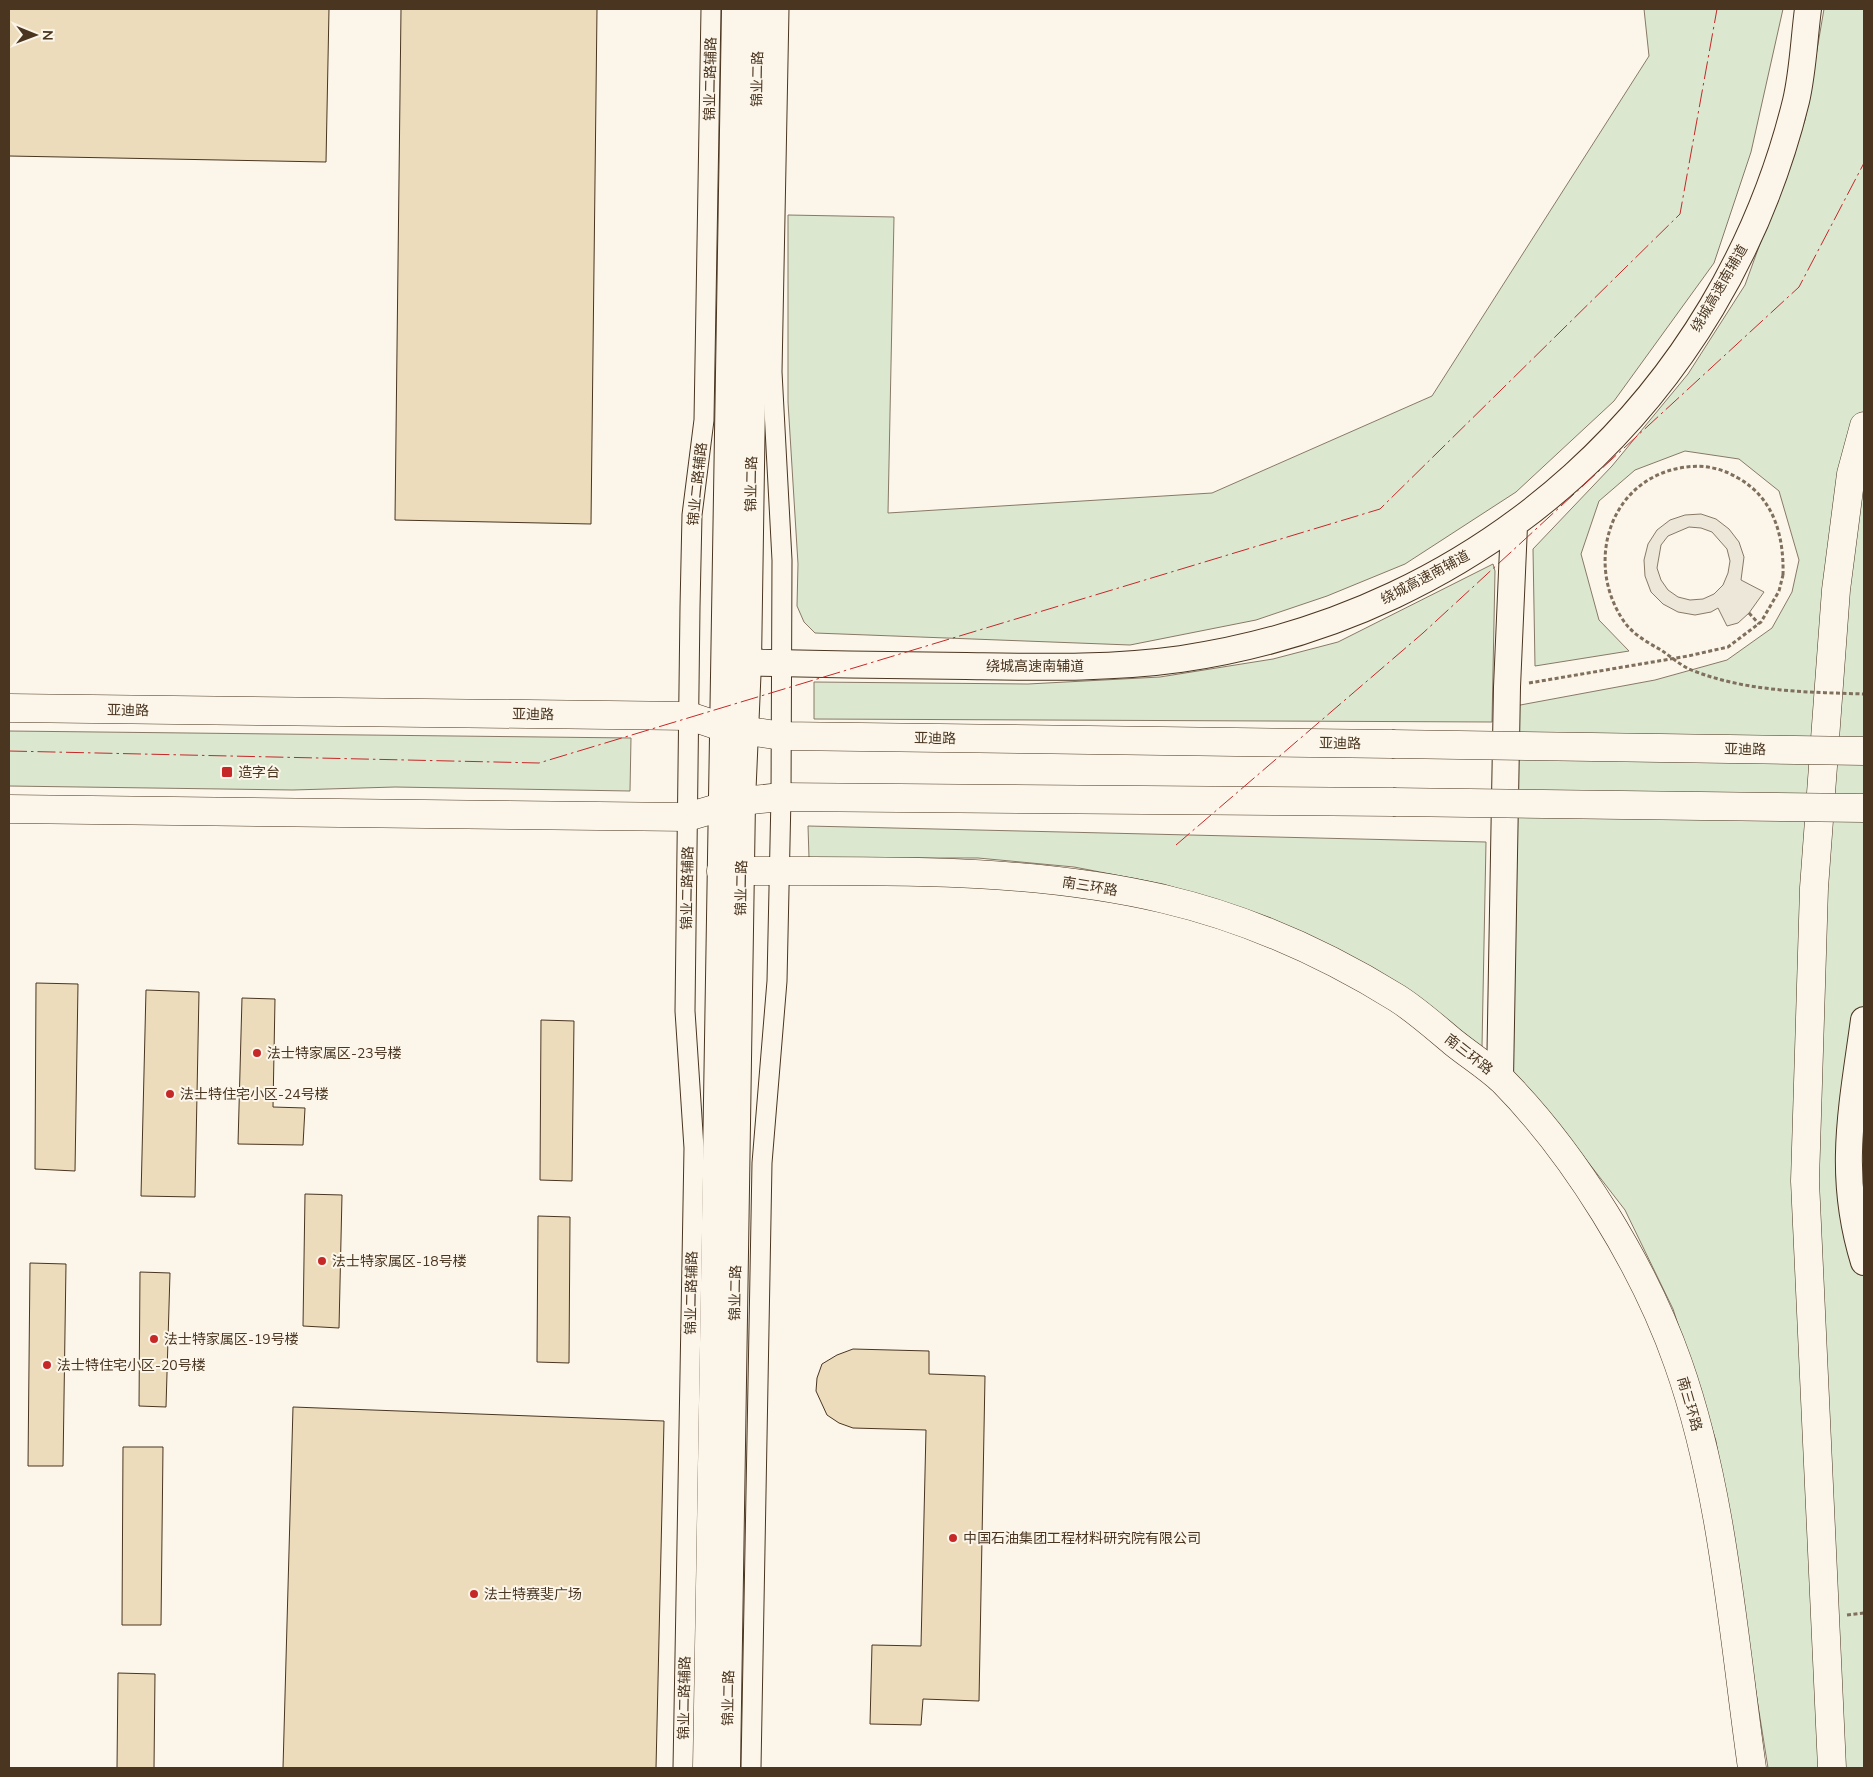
<svg xmlns="http://www.w3.org/2000/svg" width="1873" height="1777" font-family="'Nunito Sans','Noto Sans SC',sans-serif">
<style>
.green{fill:#dce7d0;stroke:#887966}
.parking{fill:#ede7d9;stroke:#887966;fill-rule:evenodd}
.building{fill:#ecdcbc;stroke:#4a3520}
.lines{fill:none;stroke-linecap:round;stroke-linejoin:round}
.minor-casing{stroke:#4a3520;stroke-width:21}
.secondary-casing{stroke:#4a3520;stroke-width:28}
.trunk-casing{stroke:#4a3520;stroke-width:29}
.path{stroke:#7f6f5c;stroke-width:3;stroke-dasharray:4 2.5;stroke-linecap:butt}
.minor{stroke:#fbf6e9;stroke-width:19}
.secondary{stroke:#fbf6e9;stroke-width:26}
.trunk{stroke:#fbf6e9;stroke-width:28}
.trunk-bridge-casing{stroke:#4a3520;stroke-width:29;stroke-linecap:butt}
.path-bridge{stroke:#7f6f5c;stroke-width:3;stroke-dasharray:4 2.5;stroke-linecap:butt}
.trunk-bridge{stroke:#fbf6e9;stroke-width:28}
.power{stroke:#c62828;stroke-width:1;stroke-dasharray:18 4 2.5 4;stroke-linecap:butt}
.poi-dot{fill:#c62828;stroke:#fbf6e9;stroke-width:2}
.labels{text-anchor:middle;stroke-width:4;stroke-linejoin:round;paint-order:stroke}
.street-label{font-size:14px;fill:#4a3520;stroke:#fbf6e9}
.poi-label{font-size:14px;fill:#4a3520;stroke:#fbf6e9;text-anchor:start}
</style>
<rect width="100%" height="100%" fill="#fbf6e9"/>
<!-- green -->
<path class="green" d="M 1644,9 L 1783,9 L 1751,152 L 1714,263 L 1614,401 L 1516,492 L 1405,564 L 1327,596 L 1256,620 L 1130,645 L 815,633 L 804,622 L 797,606 L 798,564 L 788,402 L 788,215 L 894,217 L 888,513 L 1212,493 L 1432,396 L 1649,56 Z
M 1824,9 L 1864,9 L 1864,1768 L 1768,1768 L 1716,1441 L 1673,1309 L 1625,1210 L 1550,1113 L 1511,1074 L 1515,706 L 1655,680 L 1727,660 L 1772,628 L 1792,592 L 1799,560 L 1779,491 L 1739,459 L 1685,451 L 1635,470 L 1599,501 L 1581,554 L 1599,620 L 1629,651 L 1535,666 L 1533,549 L 1612,466 L 1688,374 L 1745,285 L 1805,120 Z
M 1493,564 L 1495,571 L 1492,722 L 814,719 L 814,682 L 1028,684 L 1160,677 L 1273,659 L 1338,642 Z
M 9,731 L 631,738 L 630,791 L 395,787 L 293,790 L 9,786 Z
M 808,826 L 1486,842 L 1482,1047 L 1406,988 L 1241,908 L 1163,884 L 1074,867 L 978,858 L 809,858 Z"/>
<!-- parking -->
<path class="parking" d="M 1701,514 L 1716,519 L 1729,529 L 1739,542 L 1744,557 L 1741,580 L 1764,592 L 1749,613 L 1738,623 L 1727,626 L 1718,608 L 1711,612 L 1695,615 L 1678,612 L 1663,604 L 1651,592 L 1645,576 L 1644,560 L 1648,544 L 1657,530 L 1670,520 L 1685,515 ZM 1689,527 L 1701,528 L 1712,532 L 1727,549 L 1730,561 L 1728,573 L 1723,585 L 1714,594 L 1703,599 L 1690,600 L 1678,597 L 1668,590 L 1661,580 L 1657,568 L 1661,545 L 1668,536 Z"/>
<!-- building -->
<path class="building" d="M 9,9 L 329,9 L 326,162 L 9,156 Z
M 401,9 L 597,9 L 591,524 L 395,520 Z
M 36,983 L 78,984 L 75,1171 L 35,1169 Z
M 146,990 L 199,992 L 195,1197 L 141,1196 Z
M 242,998 L 275,999 L 273,1107 L 305,1108 L 303,1145 L 238,1144 Z
M 541,1020 L 574,1021 L 572,1181 L 540,1180 Z
M 305,1194 L 342,1195 L 339,1328 L 303,1326 Z
M 538,1216 L 570,1217 L 569,1363 L 537,1362 Z
M 30,1263 L 66,1264 L 63,1466 L 28,1466 Z
M 140,1272 L 170,1273 L 166,1407 L 139,1406 Z
M 853,1349 L 929,1351 L 929,1374 L 985,1376 L 979,1701 L 923,1699 L 921,1725 L 870,1724 L 872,1645 L 921,1646 L 926,1430 L 853,1428 L 839,1423 L 827,1415 L 816,1391 L 817,1378 L 822,1364 L 837,1355 Z
M 293,1407 L 664,1421 L 656,1768 L 283,1768 Z
M 123,1447 L 163,1447 L 161,1625 L 122,1625 Z
M 118,1673 L 155,1674 L 154,1768 L 117,1768 Z"/>
<g class="lines">
<defs>
<path id="minor" d="M 683,1768 L 694,1148 L 685,1011 L 690,607 L 692,515 L 704,420 L 711,9
M 751,1768 L 762,1163 L 777,981 L 781,797 L 782,560 L 772,372 L 779,9"/>
<path id="secondary" d="M 730,662 C 809,664 887,665 966,666 C 1038,667 1110,669 1181,659 C 1483,615 1723,398 1796,101 C 1803,71 1804,39 1808,9
M 1864,1020 C 1852,1108 1837,1175 1864,1262
M 1500,1079 L 1507,687 L 1514,526
M 706,1768 L 735,9
M 727,1768 L 742,801 L 748,663 L 758,9"/>
<path id="trunk" d="M 9,708 L 689,716 L 722,727 L 782,736 L 1392,744
M 9,809 L 687,817 L 742,801 L 781,797 L 1393,802
M 721,871 C 868,872 1019,865 1164,899 C 1245,918 1326,954 1397,998 C 1416,1010 1435,1027 1453,1042 C 1469,1055 1488,1067 1503,1081 C 1575,1154 1644,1266 1678,1363 C 1723,1490 1733,1634 1752,1768
M 1832,1768 L 1805,1181 L 1814,888 L 1836,590 L 1851,474 L 1864,426"/>
</defs>
<!-- minor casing -->
<use href="#minor" class="minor-casing"/>
<!-- secondary casing -->
<use href="#secondary" class="secondary-casing"/>
<!-- trunk casing -->
<use href="#trunk" class="trunk-casing"/>
<!-- path -->
<path class="path" d="M 1749,613 L 1759,624
M 1529,683 L 1688,656 L 1728,647 L 1761,622 L 1779,591 L 1783,575
M 1847,1615 L 1864,1613"/>
<!-- minor -->
<use href="#minor" class="minor"/>
<!-- secondary -->
<use href="#secondary" class="secondary"/>
<!-- trunk -->
<use href="#trunk" class="trunk"/>
<defs>
<path id="trunk-bridge" d="M 1392,744 L 1864,751
M 1393,802 L 1864,808"/>
</defs>
<!-- trunk-bridge casing -->
<use href="#trunk-bridge" class="trunk-bridge-casing"/>
<!-- path-bridge -->
<path class="path-bridge" d="M 1783,575 C 1784,536 1774,498 1738,478 C 1720,467 1700,464 1680,468 C 1609,481 1585,563 1623,620 C 1632,634 1647,642 1661,650 C 1670,656 1679,664 1689,669 C 1745,692 1805,692 1864,694"/>
<!-- trunk-bridge -->
<use href="#trunk-bridge" class="trunk-bridge"/>
<!-- power -->
<path class="power" d="M 9,751 L 539,763 L 1380,509 L 1680,214 L 1717,9
M 1176,845 L 1423,633 L 1799,287 L 1864,163"/>
</g>
<!-- markers -->
<g class="poi-dot">
<rect x="221" y="766" width="12" height="12" rx="2.5"/>
<circle cx="257" cy="1053" r="5"/>
<circle cx="170" cy="1094" r="5"/>
<circle cx="322" cy="1261" r="5"/>
<circle cx="154" cy="1339" r="5"/>
<circle cx="47" cy="1365" r="5"/>
<circle cx="953" cy="1538" r="5"/>
<circle cx="474" cy="1594" r="5"/>
</g>
<g class="labels">
<!-- street labels -->
<g class="street-label">
<text transform="translate(710 79) rotate(-89)" y="5">锦业二路辅路</text>
<text transform="translate(757 79) rotate(-89)" y="5">锦业二路</text>
<text transform="translate(1719 288) rotate(-60)" y="5">绕城高速南辅道</text>
<text transform="translate(697 484) rotate(-84)" y="5">锦业二路辅路</text>
<text transform="translate(751 484) rotate(-89)" y="5">锦业二路</text>
<text transform="translate(1425 577) rotate(-28)" y="5">绕城高速南辅道</text>
<text x="1035" y="671">绕城高速南辅道</text>
<text transform="translate(128 710) rotate(1)" y="5">亚迪路</text>
<text transform="translate(533 714) rotate(1)" y="5">亚迪路</text>
<text transform="translate(935 738) rotate(1)" y="5">亚迪路</text>
<text transform="translate(1340 743) rotate(1)" y="5">亚迪路</text>
<text transform="translate(1745 749) rotate(1)" y="5">亚迪路</text>
<text transform="translate(1090 886) rotate(9)" y="5">南三环路</text>
<text transform="translate(687 888) rotate(-89)" y="5">锦业二路辅路</text>
<text transform="translate(741 888) rotate(-89)" y="5">锦业二路</text>
<text transform="translate(1469 1054) rotate(38)" y="5">南三环路</text>
<text transform="translate(691 1293) rotate(-89)" y="5">锦业二路辅路</text>
<text transform="translate(735 1293) rotate(-89)" y="5">锦业二路</text>
<text transform="translate(1690 1404) rotate(74)" y="5">南三环路</text>
<text transform="translate(684 1698) rotate(-89)" y="5">锦业二路辅路</text>
<text transform="translate(728 1698) rotate(-89)" y="5">锦业二路</text>
</g>
<!-- poi labels -->
<g class="poi-label">
<text x="238" y="777">造字台</text>
<text x="267" y="1058">法士特家属区-23号楼</text>
<text x="180" y="1099">法士特住宅小区-24号楼</text>
<text x="332" y="1266">法士特家属区-18号楼</text>
<text x="164" y="1344">法士特家属区-19号楼</text>
<text x="57" y="1370">法士特住宅小区-20号楼</text>
<text x="963" y="1543">中国石油集团工程材料研究院有限公司</text>
<text x="484" y="1599">法士特赛斐广场</text>
</g>
</g>
<!-- border -->
<rect width="1873" height="1777" fill="none" stroke="#4a3520" stroke-width="20"/>
<!-- north arrow -->
<g transform="translate(35 35) rotate(91)" stroke="#fbf6e9" stroke-width="4" paint-order="stroke">
<path d="M0-4L9 19L0 12L-9 19Z" fill="#4a3520"/>
<text y="-8" font-size="14" font-weight="bold" text-anchor="middle" fill="#4a3520">N</text>
</g>
</svg>
